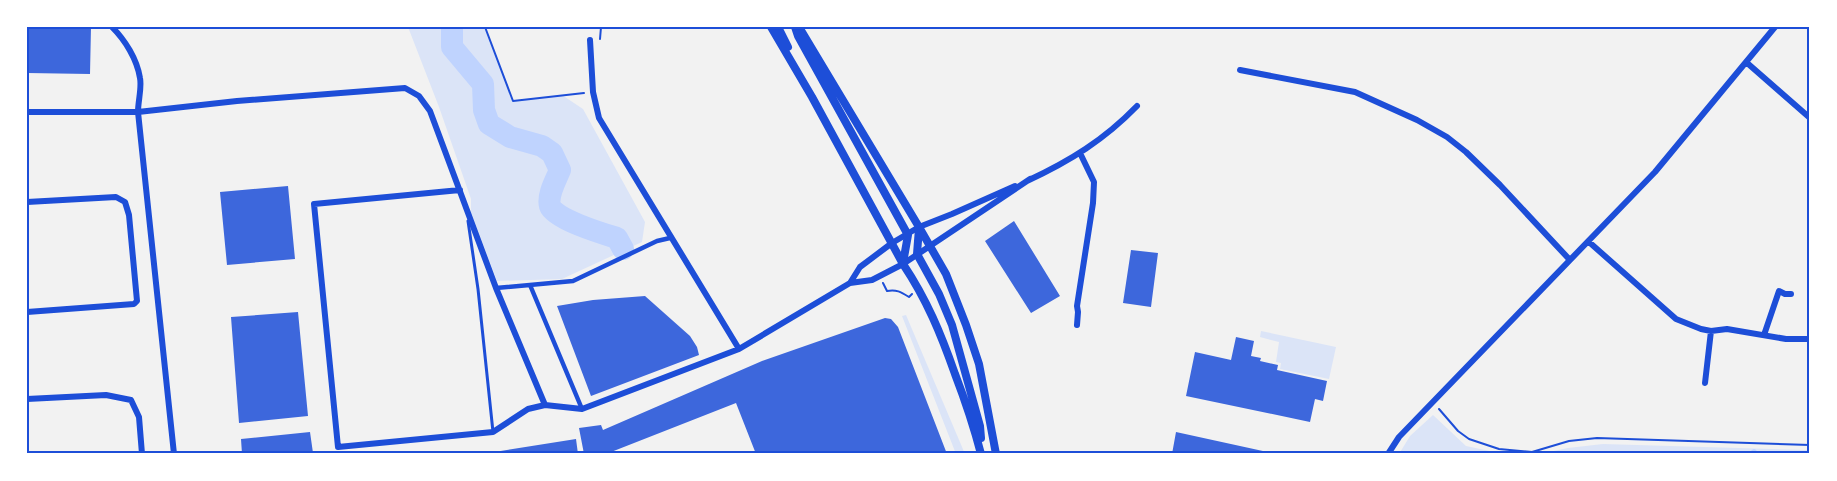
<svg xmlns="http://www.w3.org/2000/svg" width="1837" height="481" font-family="'Titillium Web',sans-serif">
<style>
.green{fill:#dbe4f7}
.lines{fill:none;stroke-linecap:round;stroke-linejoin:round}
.stream{stroke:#bfd3fe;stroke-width:4}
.river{stroke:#bfd3fe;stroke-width:22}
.building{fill:#3d67dc}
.path{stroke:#1d4ed8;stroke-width:2}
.service{stroke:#1d4ed8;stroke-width:3}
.pedestrian{stroke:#1d4ed8;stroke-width:4.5}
.minor{stroke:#1d4ed8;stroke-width:6}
.tertiary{stroke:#1d4ed8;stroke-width:8}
.neatline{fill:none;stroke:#1d4ed8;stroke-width:2}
</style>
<rect width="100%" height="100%" fill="#f2f2f2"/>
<!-- green -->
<path class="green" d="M 408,27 L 485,27 L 513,101 L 562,95 L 583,109 L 645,222 L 642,242 L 562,279 L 497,281 L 471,212 L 471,199 L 439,107 Z
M 906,315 L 965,454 L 956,454 L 902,316 Z
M 1261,331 L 1336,347 L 1329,379 L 1280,369 L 1281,363 L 1276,362 L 1279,342 L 1260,337 Z
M 1433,415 L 1466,446 L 1504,454 L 1399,454 L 1410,436 Z
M 1603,444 L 1807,450 L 1810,450 L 1810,454 L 1539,454 L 1568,448 Z"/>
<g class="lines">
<!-- stream -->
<path class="stream" d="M 1750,454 L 1754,451 L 1757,454"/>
<!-- river -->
<path class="river" d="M 452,27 L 452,47 L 483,84 L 484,110 L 489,124 L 510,137 L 542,146 L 552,153 L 560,170 C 556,180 547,195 550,206 C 554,219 604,234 617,238 L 623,249"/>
</g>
<!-- building -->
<path class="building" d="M 27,27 L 91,27 L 90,74 L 27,73 Z
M 288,186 L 295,259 L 227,265 L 220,192 Z
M 1014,221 L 1060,296 L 1031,313 L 985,241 Z
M 1131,250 L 1158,253 L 1151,307 L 1123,303 Z
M 645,296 L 690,336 L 697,347 L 699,355 L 591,396 L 557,306 L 593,300 Z
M 298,312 L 308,416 L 239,423 L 231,317 Z
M 885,318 L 891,319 L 898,327 L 947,454 L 756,454 L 736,403 L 606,454 L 584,454 L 579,428 L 601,425 L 603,430 L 762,361 Z
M 1236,337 L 1254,341 L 1251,356 L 1261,358 L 1260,361 L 1278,365 L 1277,370 L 1327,381 L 1323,401 L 1315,399 L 1310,422 L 1186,396 L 1195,352 L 1231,360 Z
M 310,432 L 313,453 L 242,454 L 241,439 Z
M 1176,432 L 1272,453 L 1272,454 L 1172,454 Z
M 576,439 L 578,454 L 488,454 L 488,453 Z"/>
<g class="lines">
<!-- path -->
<path class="path" d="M 485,27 L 513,101 L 584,93
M 600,39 L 601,27
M 883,283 L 887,291 C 896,289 901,292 909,297 L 912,294
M 1439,409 L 1458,431 L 1469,439 L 1499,449 L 1532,452 L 1569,441 L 1597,438 L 1810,445"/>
<!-- service -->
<path class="service" d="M 468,221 L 478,289 L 493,432"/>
<!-- pedestrian -->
<path class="pedestrian" d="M 530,285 L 582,409
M 496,288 L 573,281 L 657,241 L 670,238"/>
<!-- minor -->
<path class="minor" d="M 112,27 C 125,40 137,59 140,78 C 142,88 138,101 138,112 L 174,454
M 590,40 L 593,92 L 599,118 L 739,349
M 1746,62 L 1810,118
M 1240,70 L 1355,92 L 1417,120 L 1447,137 L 1466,152 L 1500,185 L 1569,259
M 27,112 L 138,112 L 237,101 L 405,88 L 419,96 L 430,111 L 496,288 L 545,405
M 1027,181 C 1070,161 1104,140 1137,106
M 460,190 L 314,204 L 338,447 L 493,432 L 528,409 L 545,405 L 582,409 L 739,349 L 850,283 L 872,280 L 903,264 L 1030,179
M 27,202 L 116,197 L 125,202 L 129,215 L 137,301 L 134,304 L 27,312
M 1589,242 L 1676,319 L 1701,329 L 1711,331 L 1727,329 L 1786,339 L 1810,339
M 850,283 L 860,267 L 892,243 L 919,227 L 952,214 L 1015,186
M 1077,325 L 1078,312 L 1077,306 L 1093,203 L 1094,182 L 1080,153
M 1764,335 L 1779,291 L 1785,294 L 1791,294
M 1705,383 L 1711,331
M 27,399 L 106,395 L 131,400 L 139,417 L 142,454
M 1388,454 L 1399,437 L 1655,172 L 1775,27"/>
<!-- tertiary -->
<path class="tertiary" d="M 771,27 L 812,97 L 903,264 C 927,300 941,334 955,374 C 965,400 974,427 981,454
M 778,27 L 788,47
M 795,27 L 798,36 L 908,235 L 903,263
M 799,27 L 919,227 L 946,274 L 966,325 L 979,364 L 996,454
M 919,228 L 917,254 L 939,294 L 952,325 L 980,426 L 981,438"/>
</g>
<!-- border -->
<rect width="1837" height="481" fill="none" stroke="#ffffff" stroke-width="57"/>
<rect x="28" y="28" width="1780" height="424" class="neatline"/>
</svg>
